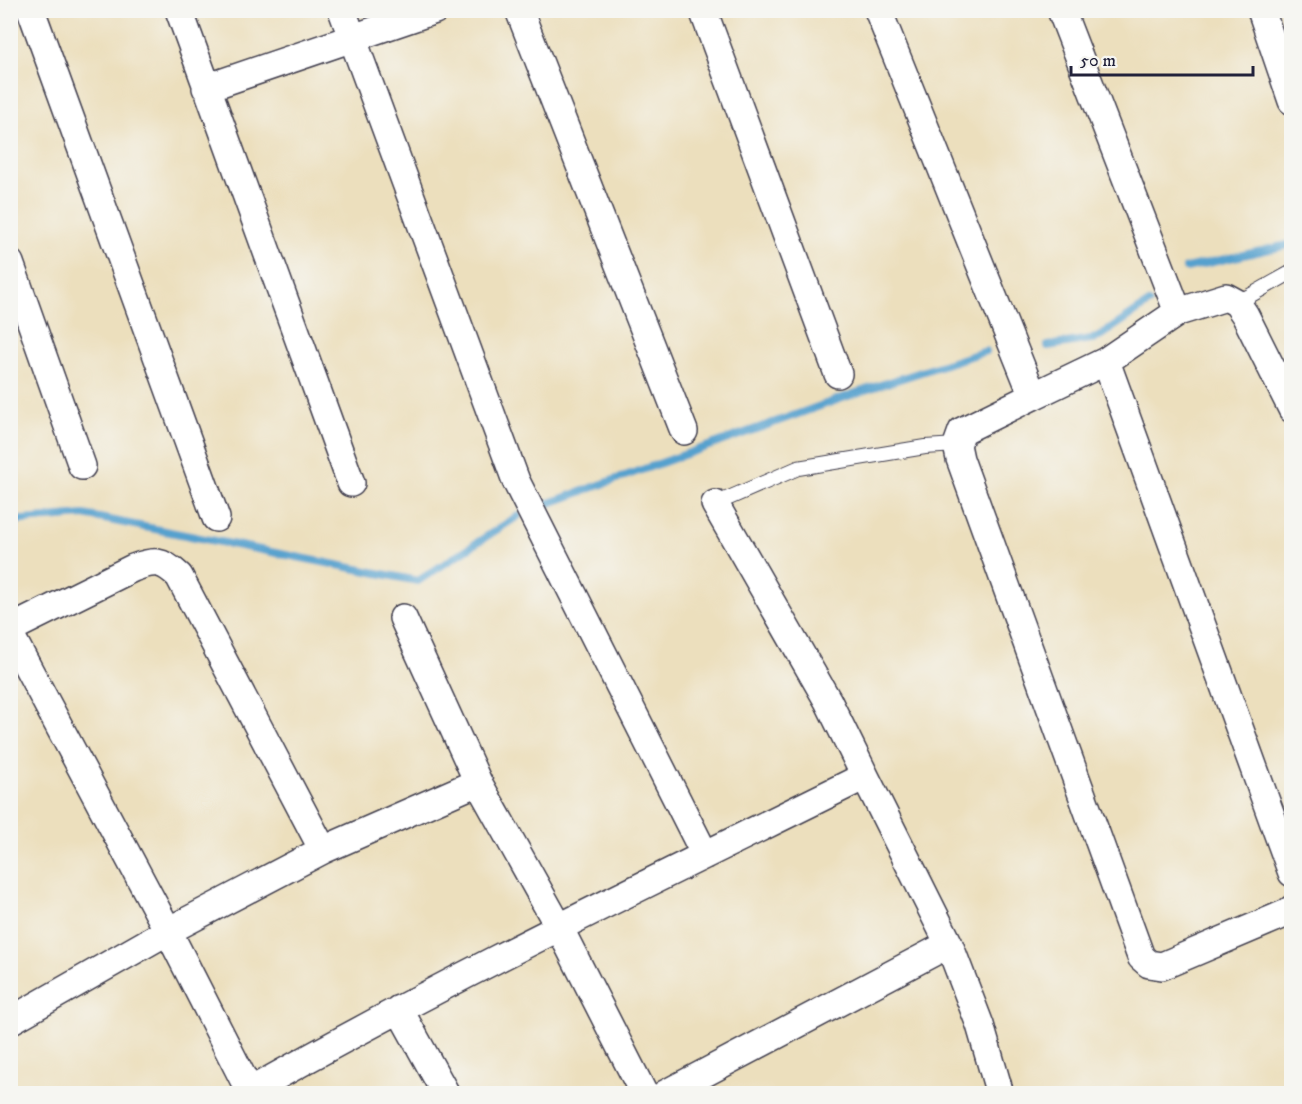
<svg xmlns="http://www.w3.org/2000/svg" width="1302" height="1104" font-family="'IM FELL DW Pica',serif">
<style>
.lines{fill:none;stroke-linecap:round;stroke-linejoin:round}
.stream{stroke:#56a1ce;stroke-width:8}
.lane-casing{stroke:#403e4e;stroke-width:16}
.street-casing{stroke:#403e4e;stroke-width:30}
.lane{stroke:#fff;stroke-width:14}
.street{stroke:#fff;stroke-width:27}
</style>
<rect width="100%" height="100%" fill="#f6f6f2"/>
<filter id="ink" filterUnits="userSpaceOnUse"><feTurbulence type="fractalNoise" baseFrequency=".0167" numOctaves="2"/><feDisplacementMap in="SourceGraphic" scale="12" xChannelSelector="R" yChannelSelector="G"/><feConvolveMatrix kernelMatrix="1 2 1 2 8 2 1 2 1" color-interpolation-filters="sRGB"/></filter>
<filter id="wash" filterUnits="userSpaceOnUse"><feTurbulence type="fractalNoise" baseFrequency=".008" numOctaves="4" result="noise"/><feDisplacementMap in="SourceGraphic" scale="24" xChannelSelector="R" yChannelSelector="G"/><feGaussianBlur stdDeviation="1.35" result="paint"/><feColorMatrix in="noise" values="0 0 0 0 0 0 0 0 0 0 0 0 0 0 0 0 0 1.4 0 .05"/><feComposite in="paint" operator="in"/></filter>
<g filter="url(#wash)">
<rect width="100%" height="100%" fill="#ecdfbd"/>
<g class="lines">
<!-- stream -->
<path class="stream" d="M 1186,268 L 1292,244
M 1048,346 L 1097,338 L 1149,303
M 544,505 L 862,391 L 986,351
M 10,521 L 84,515 L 418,581 L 518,516"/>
</g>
</g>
<g filter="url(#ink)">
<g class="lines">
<defs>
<path id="lane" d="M 1237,303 L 1292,272
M 715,504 L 798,468 L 925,447 L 957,445"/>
<path id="street" d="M 31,10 L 216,518
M 179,10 L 351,483
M 342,10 L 516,481 L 705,855
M 519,10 L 684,431
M 703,10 L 838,374
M 878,10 L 1033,396 L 1106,361 L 1178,312 L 1061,10
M 1261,10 L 1292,101
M 206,88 L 435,10
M 10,263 L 82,466
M 1178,312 L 1226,297 L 1237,303 L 1245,315 L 1292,409
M 1106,361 L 1292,873
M 1033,396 L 962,431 L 957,445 L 960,459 L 1141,957 L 1149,964 L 1162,966 L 1287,913 L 1292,909
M 715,504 L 828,701 L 865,776
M 403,618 L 478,782 L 559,927 L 644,1094
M 10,629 L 133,568 C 155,560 162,560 179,576 L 323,850 L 478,782
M 10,634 L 168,931 L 251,1094
M 949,944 L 980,1025 L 1000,1094
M 399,1009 L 446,1094
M 10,1021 L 168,931 L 323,850
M 245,1094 C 447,979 657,879 865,776 L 949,944 L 665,1094"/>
</defs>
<!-- lane casing -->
<use href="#lane" class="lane-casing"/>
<!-- street casing -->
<use href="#street" class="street-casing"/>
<!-- lane -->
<use href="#lane" class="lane"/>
<!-- street -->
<use href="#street" class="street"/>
</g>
</g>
<!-- margin -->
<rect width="1302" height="1104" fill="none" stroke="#f6f6f2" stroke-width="36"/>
<!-- scale -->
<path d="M1071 66v9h182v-9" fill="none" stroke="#22223b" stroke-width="3"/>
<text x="1080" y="66" font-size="18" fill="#22223b" stroke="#f6f6f2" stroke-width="4.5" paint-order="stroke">50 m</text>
</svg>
